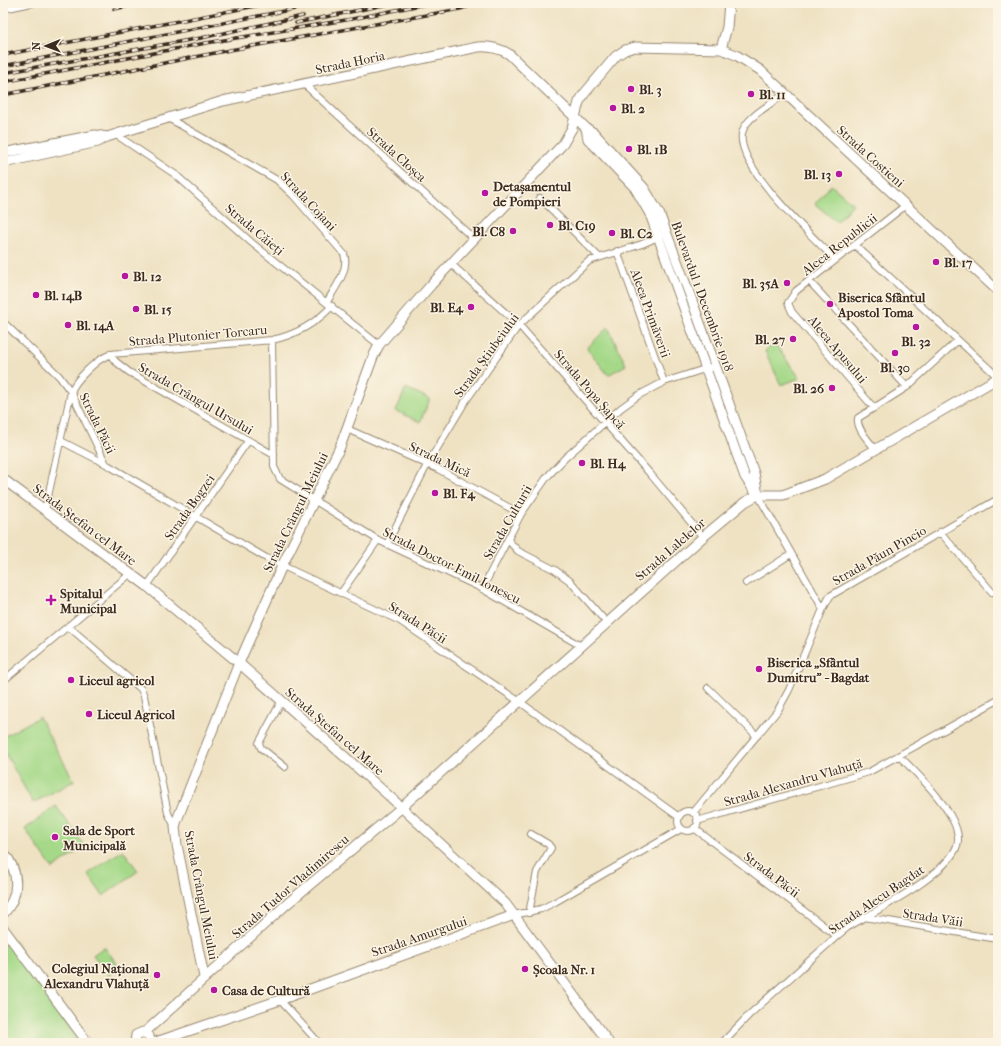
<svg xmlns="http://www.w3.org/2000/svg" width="1001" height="1046" font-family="'IM FELL French Canon',serif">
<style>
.green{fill:#a5d989;stroke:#708254}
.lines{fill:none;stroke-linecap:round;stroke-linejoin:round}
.street-casing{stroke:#958670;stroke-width:8}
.secondary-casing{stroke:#958670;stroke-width:11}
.street{stroke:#fff;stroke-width:6}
.secondary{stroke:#fff;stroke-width:9}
.rail-casing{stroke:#3b2a1e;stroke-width:3.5}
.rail{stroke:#fcf5e5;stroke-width:2;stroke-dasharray:6;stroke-linecap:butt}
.poi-dot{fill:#b5179e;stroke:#fcf5e5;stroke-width:1.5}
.labels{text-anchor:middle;stroke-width:3;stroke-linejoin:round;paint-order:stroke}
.street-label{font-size:13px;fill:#3b2a1e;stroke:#fcf5e5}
.poi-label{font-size:13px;font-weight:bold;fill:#3b2a1e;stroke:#fcf5e5;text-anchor:start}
</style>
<rect width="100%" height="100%" fill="#fcf5e5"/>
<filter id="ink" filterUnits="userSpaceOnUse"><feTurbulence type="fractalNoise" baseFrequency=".025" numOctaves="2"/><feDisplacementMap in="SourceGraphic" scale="8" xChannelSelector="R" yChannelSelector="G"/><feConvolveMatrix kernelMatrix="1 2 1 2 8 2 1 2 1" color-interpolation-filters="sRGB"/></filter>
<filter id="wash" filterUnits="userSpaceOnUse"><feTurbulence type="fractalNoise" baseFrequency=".012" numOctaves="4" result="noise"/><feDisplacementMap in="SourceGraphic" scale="16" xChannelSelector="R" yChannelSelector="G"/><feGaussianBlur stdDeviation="0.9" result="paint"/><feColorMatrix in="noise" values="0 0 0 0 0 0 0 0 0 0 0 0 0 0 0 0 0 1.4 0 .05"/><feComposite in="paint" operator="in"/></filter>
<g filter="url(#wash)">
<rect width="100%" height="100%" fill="#efe2c3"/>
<!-- green -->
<path class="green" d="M 831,185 L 853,204 L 837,222 L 815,204 Z
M 608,327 L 626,365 L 608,375 L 587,348 Z
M 774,343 L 800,378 L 781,385 L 765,351 Z
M 406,388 L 430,399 L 420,422 L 396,411 Z
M 39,717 L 74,781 L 33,803 L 3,749 L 3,737 Z
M 56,806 L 85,846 L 53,869 L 25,829 Z
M 123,850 L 138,871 L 103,896 L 88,874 Z
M 3,928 L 16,944 L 79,1043 L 3,1043 Z
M 104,947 L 119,966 L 109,975 L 93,955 Z"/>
</g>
<g filter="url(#ink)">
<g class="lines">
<defs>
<path id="street" d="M 3,9 L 32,3
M 305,85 L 474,239
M 784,94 C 773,103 747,117 743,130 C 730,162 814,238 836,260
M 168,118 L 277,180 L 293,195 L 344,254 C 350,270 334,289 327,302
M 115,134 L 176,175 L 252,243 L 379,345
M 540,198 L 599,257
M 855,245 L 998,377
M 617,251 L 664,382
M 451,264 L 519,325 L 652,476 L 703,537
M 809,281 L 907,387
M 3,322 L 59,376 L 71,392 L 45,510
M 272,340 L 274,467 L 280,479 L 378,540 L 479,587 L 581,646
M 110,354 L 115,361 L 129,372 L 274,455
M 874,408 L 792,312 L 788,303 L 796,291 L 906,205
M 347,429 L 438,469 L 521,514
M 61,441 L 106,464 L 268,559 L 400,621 L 520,702 L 679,817
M 875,449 C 870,442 856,429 858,418 L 907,387 L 957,341
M 106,464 L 71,392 C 75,380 97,359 109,355 C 114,353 119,353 124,353 L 272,340 C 296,335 315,324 332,306
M 758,495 L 823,609
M 940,532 L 992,592
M 508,540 L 518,551 L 555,570 L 570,581 L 607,623
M 387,544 L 427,465 L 465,402 L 519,325 L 589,261 L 642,244 L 660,236
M 746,583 L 791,554
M 147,586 L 248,441
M 482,589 L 521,514 L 547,477 L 565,458 L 621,408 L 639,395 L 664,382 L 714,366
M 341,593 L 378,540
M 68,626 L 141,689 L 144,696 L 168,813 L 175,827
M 3,681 L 130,574
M 708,688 L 757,736
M 281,702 L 259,743 L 261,748 L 285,767
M678 821a10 10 0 1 1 20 0a10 10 0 1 1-20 0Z
M 693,813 L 778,710 L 789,690 L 823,609 L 830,596 L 998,499
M 697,821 L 869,772 L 998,700
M 694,828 L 837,936
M 529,913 L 537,872 L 551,848 L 548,844 L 531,834
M 514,915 L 541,909 L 555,902 L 681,829
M 864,917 L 998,939
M 280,1000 L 319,1043
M 722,1043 L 750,1014 L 837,936 L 848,927 C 873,912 955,872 958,841 C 960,815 917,773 899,756"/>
<path id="secondary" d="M 721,49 L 727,27 L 729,3
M 586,128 L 588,139 L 635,188 L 650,214 L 745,477 L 756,493
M 3,153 L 95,135 L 107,137
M 3,163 L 98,142 L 107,137 L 223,101 L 478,47 C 490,46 499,48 509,54 L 586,128 L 594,133 L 644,188 L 659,213 L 691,298 L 754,473 L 758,495
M 3,479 L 147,586 L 239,663 L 388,795 L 505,903 L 609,1043
M 3,852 C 20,871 20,896 3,914
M 3,928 L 88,1043
M 204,977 L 177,845 L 175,827 L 177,820 L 239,663 L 282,566 L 340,447 L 373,357 L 379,345 L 431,285 L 563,144 L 572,128 L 579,102 L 584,94 L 616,56 L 625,50 L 635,47 L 721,49 L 736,55 L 760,70 L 998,291
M 144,1033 L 288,903 L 401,808 L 703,537 L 745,502 L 758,495 L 783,495 L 825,479 L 998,378
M 135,1043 L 136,1035 L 143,1032 L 149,1036 L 150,1043
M 153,1043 L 280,1000 L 514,915"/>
</defs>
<!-- street casing -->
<use href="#street" class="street-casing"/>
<!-- secondary casing -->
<use href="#secondary" class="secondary-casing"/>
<!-- street -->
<use href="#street" class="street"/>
<!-- secondary -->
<use href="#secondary" class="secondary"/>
<defs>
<path id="rail" d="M 114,9 L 144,3
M 296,23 L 394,3
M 3,55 L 271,3
M 3,66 L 325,3
M 3,73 L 201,38 L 303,16
M 3,82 L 206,43 L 352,19 L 430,3
M 3,95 L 230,50 L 460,9 L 480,3"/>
</defs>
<!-- rail casing -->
<use href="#rail" class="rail-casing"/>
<!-- rail -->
<use href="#rail" class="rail"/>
</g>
</g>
<!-- markers -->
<g class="poi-dot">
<circle cx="631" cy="89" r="4"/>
<circle cx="751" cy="94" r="4"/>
<circle cx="613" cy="108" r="4"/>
<circle cx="629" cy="149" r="4"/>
<circle cx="839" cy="174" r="4"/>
<circle cx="485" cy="193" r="4"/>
<circle cx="550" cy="225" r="4"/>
<circle cx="513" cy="231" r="4"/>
<circle cx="612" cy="233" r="4"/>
<circle cx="936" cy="262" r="4"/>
<circle cx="125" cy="276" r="4"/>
<circle cx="787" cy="283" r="4"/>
<circle cx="36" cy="295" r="4"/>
<circle cx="830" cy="304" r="4"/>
<circle cx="471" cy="307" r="4"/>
<circle cx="136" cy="309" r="4"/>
<circle cx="68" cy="325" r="4"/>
<circle cx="916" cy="327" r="4"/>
<circle cx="793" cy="339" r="4"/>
<circle cx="895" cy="353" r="4"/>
<circle cx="832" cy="388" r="4"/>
<circle cx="582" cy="463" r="4"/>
<circle cx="435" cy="493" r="4"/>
<path d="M49 594h4v4h4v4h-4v4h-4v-4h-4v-4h4z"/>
<circle cx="759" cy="669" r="4"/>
<circle cx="71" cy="680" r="4"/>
<circle cx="89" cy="714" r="4"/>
<circle cx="55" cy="837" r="4"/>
<circle cx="525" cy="969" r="4"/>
<circle cx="157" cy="975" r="4"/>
<circle cx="214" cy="990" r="4"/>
</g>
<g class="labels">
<!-- street labels -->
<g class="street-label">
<text transform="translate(350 62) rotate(-12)" y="5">Strada Horia</text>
<text transform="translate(397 154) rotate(42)" y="5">Strada Cloșca</text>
<text transform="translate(871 156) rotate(42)" y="5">Strada Costieni</text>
<text transform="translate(309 201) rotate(47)" y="5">Strada Cojani</text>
<text transform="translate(255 229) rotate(40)" y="5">Strada Căieți</text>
<text transform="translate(839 244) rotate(-38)" y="5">Aleea Republicii</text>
<text transform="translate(703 296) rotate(70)" y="5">Bulevardul 1 Decembrie 1918</text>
<text transform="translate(651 313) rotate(70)" y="5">Aleea Primăverii</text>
<text transform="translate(198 335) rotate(-5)" y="5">Strada Plutonier Torcaru</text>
<text transform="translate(838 349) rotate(50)" y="5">Aleea Apusului</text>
<text transform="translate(486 355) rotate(-54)" y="5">Strada Știubeiului</text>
<text transform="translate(590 389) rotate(49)" y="5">Strada Popa Șapcă</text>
<text transform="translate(196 398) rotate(30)" y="5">Strada Crângul Ursului</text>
<text transform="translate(98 423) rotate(64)" y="5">Strada Păcii</text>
<text transform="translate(440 459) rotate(25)" y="5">Strada Mică</text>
<text transform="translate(189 507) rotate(-55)" y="5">Strada Bogzei</text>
<text transform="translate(295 512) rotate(-64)" y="5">Strada Crângul Meiului</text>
<text transform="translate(507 522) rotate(-60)" y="5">Strada Culturii</text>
<text transform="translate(85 524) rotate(37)" y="5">Strada Ștefan cel Mare</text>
<text transform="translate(670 549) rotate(-41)" y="5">Strada Lalelelor</text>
<text transform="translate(879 555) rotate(-30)" y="5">Strada Păun Pincio</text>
<text transform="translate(452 565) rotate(27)" y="5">Strada Doctor Emil Ionescu</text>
<text transform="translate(418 622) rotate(32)" y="5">Strada Păcii</text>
<text transform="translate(335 731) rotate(41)" y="5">Strada Ștefan cel Mare</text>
<text transform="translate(793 782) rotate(-16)" y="5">Strada Alexandru Vlahuță</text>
<text transform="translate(772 874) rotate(37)" y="5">Strada Păcii</text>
<text transform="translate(290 886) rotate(-41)" y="5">Strada Tudor Vladimirescu</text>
<text transform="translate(202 895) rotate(79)" y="5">Strada Crângul Meiului</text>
<text transform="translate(876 899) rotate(-34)" y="5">Strada Alecu Bagdat</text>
<text transform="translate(933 917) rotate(9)" y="5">Strada Văii</text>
<text transform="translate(419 936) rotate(-19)" y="5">Strada Amurgului</text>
</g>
<!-- poi labels -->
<g class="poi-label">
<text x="639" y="94">Bl. 3</text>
<text x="759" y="99">Bl. 11</text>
<text x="621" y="113">Bl. 2</text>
<text x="637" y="154">Bl. 1B</text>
<text x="831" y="179" text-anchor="end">Bl. 13</text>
<text x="493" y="191">Detașamentul<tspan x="493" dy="15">de Pompieri</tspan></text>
<text x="558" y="230">Bl. C19</text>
<text x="505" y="236" text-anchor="end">Bl. C8</text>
<text x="620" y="238">Bl. C2</text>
<text x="944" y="267">Bl. 17</text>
<text x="133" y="281">Bl. 12</text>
<text x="779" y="288" text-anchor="end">Bl. 35A</text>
<text x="44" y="300">Bl. 14B</text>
<text x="838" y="302">Biserica Sfântul<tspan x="838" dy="15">Apostol Toma</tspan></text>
<text x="463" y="312" text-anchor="end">Bl. E4</text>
<text x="144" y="314">Bl. 15</text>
<text x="76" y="330">Bl. 14A</text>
<text x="785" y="344" text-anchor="end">Bl. 27</text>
<text x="916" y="346" text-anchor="middle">Bl. 32</text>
<text x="895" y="372" text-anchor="middle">Bl. 30</text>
<text x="824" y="393" text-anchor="end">Bl. 26</text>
<text x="590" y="468">Bl. H4</text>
<text x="443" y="498">Bl. F4</text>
<text x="60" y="598">Spitalul<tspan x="60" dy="15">Municipal</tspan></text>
<text x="767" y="667">Biserica „Sfântul<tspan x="767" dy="15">Dumitru” - Bagdat</tspan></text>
<text x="79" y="685">Liceul agricol</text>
<text x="97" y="719">Liceul Agricol</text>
<text x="63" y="835">Sala de Sport<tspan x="63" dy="15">Municipală</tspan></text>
<text x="149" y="973" text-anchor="end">Colegiul Național<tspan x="149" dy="15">Alexandru Vlahuță</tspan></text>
<text x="533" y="974">Școala Nr. 1</text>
<text x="222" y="995">Casa de Cultură</text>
</g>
</g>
<!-- margin -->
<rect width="1001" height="1046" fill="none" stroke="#fcf5e5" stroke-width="16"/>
<!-- north arrow -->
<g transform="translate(46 46) rotate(269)" stroke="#fcf5e5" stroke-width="3" paint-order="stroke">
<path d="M0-3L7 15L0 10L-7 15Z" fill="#3b2a1e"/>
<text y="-6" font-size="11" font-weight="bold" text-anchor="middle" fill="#3b2a1e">N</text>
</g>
</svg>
